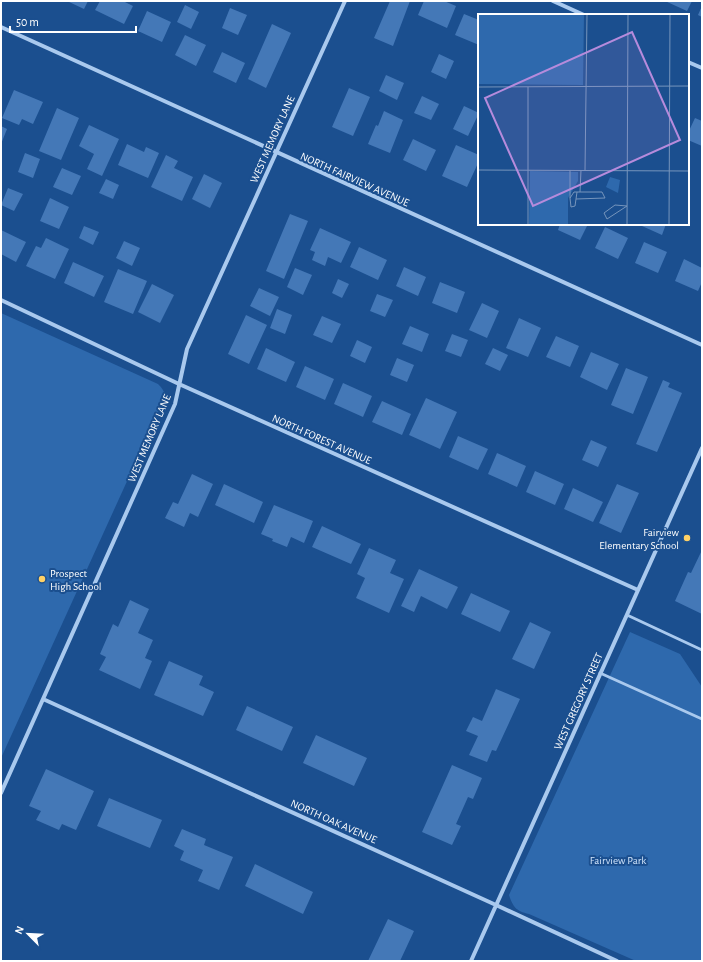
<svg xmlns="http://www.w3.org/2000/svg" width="703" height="962" font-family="'Alegreya Sans',sans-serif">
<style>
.green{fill:#2e69ad}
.building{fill:#4478b7}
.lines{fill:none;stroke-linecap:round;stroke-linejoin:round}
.service{stroke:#a9c9ee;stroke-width:3}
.minor{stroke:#a9c9ee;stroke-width:4}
.poi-dot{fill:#ffd166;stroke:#1b4f8f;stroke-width:1.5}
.labels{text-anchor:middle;stroke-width:4;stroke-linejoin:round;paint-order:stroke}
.street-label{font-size:11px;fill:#fff;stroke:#1b4f8f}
.poi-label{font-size:11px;fill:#fff;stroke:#1b4f8f;text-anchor:end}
.park-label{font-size:11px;fill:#cfe3fa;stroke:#1b4f8f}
.inset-road{fill:none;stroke:#7695bc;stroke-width:1}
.view{fill:#b68bdc;fill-opacity:0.15;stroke:#b68bdc;stroke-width:2}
.inset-edge{fill:none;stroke:#fff;stroke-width:2}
</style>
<rect width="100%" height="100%" fill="#1b4f8f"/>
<!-- green -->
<path class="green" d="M 1,313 L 158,384 C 163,389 166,393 164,400 L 1,758 Z
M 630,632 L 680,654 L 702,687 L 702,961 L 636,961 L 529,914 C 516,911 513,907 509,895 Z"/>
<!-- building -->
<path class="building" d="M 67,1 L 88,1 L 84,9 Z
M 100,1 L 123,1 L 133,6 L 124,24 L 95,10 Z
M 390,1 L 410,1 L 393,46 L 374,38 Z
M 424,1 L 444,1 L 456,6 L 447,28 L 418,15 Z
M 665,1 L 692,1 L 687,11 Z
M 185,5 L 199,12 L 191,29 L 177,22 Z
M 702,6 L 702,17 L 698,15 Z
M 230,8 L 247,15 L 238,35 L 222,28 Z
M 147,11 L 171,22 L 162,42 L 138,31 Z
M 464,14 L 479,20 L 479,45 L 455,35 Z
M 272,24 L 291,33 L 266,88 L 248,79 Z
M 185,35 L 206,45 L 196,66 L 175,55 Z
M 222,52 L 245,63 L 236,83 L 213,72 Z
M 439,54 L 454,61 L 446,79 L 431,72 Z
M 386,75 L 404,83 L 397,100 L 379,91 Z
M 349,88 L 370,97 L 353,136 L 332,127 Z
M 14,90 L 43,102 L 33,124 L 22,119 L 19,125 L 2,118 Z
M 422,96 L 439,104 L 431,120 L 414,113 Z
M 464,106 L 479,113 L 468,136 L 453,129 Z
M 57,108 L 79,118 L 61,160 L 39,151 Z
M 384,111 L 403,120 L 390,153 L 368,144 L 376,125 L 378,126 Z
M 695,118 L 702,121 L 702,146 L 688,140 L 688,133 Z
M 89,125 L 119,139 L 102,176 L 87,169 L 94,154 L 79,146 Z
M 1,126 L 7,129 L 1,144 Z
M 413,139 L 436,150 L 426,171 L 403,160 Z
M 127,144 L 144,152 L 146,147 L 159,153 L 148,178 L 118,165 Z
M 456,145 L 479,155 L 479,161 L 467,187 L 442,176 Z
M 25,153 L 40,159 L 33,178 L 18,172 Z
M 166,155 L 178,161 L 174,168 L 193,177 L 182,201 L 151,187 Z
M 62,168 L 81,176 L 72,195 L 53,187 Z
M 204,174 L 222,183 L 210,208 L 192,199 Z
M 106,179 L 119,185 L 113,199 L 99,193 Z
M 8,188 L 23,194 L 14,211 L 1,205 Z
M 50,198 L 69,207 L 59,229 L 40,221 Z
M 290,214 L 308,221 L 284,279 L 266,271 Z
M 560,224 L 588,224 L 580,240 L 558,230 Z
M 643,224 L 666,224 L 662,235 L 642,226 Z
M 84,226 L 99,232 L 93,245 L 79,238 Z
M 605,227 L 628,238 L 618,259 L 595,248 Z
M 320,228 L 351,242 L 341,263 L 328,257 L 325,266 L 312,260 L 315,252 L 310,250 Z
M 1,230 L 26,242 L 16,262 L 1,254 Z
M 46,238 L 69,249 L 55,279 L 26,266 L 36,246 L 41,248 Z
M 124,241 L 140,248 L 132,266 L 116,258 Z
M 644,242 L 667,252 L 658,273 L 635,263 Z
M 359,247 L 387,260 L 378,280 L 350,267 Z
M 684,259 L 702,268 L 702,282 L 698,291 L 675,281 Z
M 73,262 L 104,276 L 94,297 L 64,283 Z
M 404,267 L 426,277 L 418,296 L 396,286 Z
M 295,268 L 312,275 L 303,295 L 287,287 Z
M 118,269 L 147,281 L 133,314 L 104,302 Z
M 338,279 L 349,284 L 342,298 L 332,293 Z
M 440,282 L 465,292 L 457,313 L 432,303 Z
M 152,284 L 174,295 L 160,323 L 138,312 Z
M 259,288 L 279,297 L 270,316 L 250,306 Z
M 377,294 L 393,300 L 385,317 L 370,311 Z
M 482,303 L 499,311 L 487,338 L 469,330 Z
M 277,309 L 292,315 L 285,334 L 270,328 Z
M 246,315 L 267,325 L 249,364 L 228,354 Z
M 322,316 L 341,324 L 332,343 L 313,335 Z
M 519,318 L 541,328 L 528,357 L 506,348 Z
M 410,326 L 429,334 L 422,352 L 402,344 Z
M 452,334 L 468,340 L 461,357 L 445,351 Z
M 556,336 L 579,346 L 570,367 L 546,357 Z
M 357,340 L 372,347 L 365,363 L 350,356 Z
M 266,348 L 295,362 L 286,382 L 257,369 Z
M 493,348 L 508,355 L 500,371 L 485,364 Z
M 591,352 L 619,364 L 607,390 L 580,377 Z
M 397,358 L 414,365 L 407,382 L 390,375 Z
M 305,366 L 334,379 L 325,400 L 296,387 Z
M 626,368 L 648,377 L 633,414 L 611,405 Z
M 663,380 L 670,383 L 668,387 L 682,393 L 657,452 L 636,444 Z
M 343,383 L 372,396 L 363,417 L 334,404 Z
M 426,398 L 457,412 L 440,449 L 409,435 Z
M 382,401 L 411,414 L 402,435 L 372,422 Z
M 458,436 L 488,449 L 478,470 L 449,457 Z
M 591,440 L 607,447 L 598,467 L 582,460 Z
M 497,453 L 526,466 L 517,487 L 488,474 Z
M 535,471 L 564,484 L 555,505 L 526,492 Z
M 192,474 L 213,484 L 198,517 L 190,513 L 184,527 L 165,518 L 173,502 L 178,504 Z
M 224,484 L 263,502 L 254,523 L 215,505 Z
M 617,484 L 639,493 L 621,533 L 599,523 Z
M 573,488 L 603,502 L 593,522 L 564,509 Z
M 274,505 L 313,521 L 304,543 L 291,537 L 287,547 L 272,541 L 273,539 L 261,534 Z
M 322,526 L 361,544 L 351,564 L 312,547 Z
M 369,548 L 396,560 L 390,573 L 404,579 L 389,613 L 356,598 L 365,578 L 357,574 Z
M 702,550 L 702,614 L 675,601 L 688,572 L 691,573 Z
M 419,569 L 458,587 L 447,609 L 421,596 L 414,612 L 401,606 Z
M 471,593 L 510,611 L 500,632 L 461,614 Z
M 130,600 L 149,609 L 138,633 L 153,640 L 145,658 L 152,661 L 140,689 L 99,670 L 106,657 L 100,654 L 113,624 L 118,627 Z
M 530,622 L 551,632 L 534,669 L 512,659 Z
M 169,661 L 203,676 L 199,685 L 214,692 L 203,716 L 154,695 Z
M 496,689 L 520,699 L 496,751 L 492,750 L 487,762 L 469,755 L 478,736 L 466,731 L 473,717 L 482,721 Z
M 247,706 L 293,727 L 282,751 L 236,730 Z
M 316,735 L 367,758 L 354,786 L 303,763 Z
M 452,765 L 482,778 L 473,799 L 468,797 L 456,824 L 461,826 L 452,845 L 422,832 Z
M 46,769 L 94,791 L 76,830 L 62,824 L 59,830 L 36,820 L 41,811 L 29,806 Z
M 109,798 L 162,820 L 150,848 L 97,826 Z
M 182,829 L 206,839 L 204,845 L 233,857 L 219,890 L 198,881 L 203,870 L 180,860 L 184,851 L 174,846 Z
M 255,864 L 313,892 L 303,914 L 245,886 Z
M 388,919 L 414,931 L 400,961 L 368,961 Z"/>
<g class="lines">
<!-- service -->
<path class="service" d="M 627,615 L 702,650
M 600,673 L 702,719"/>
<!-- minor -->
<path class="minor" d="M 553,1 L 584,15
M 1,27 L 702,345
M 688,62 L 702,68
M 1,300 L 179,384 L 638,590
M 43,699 L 496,905 L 617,961
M 1,793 L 175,404 L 187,349 L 345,1
M 471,961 L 702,448"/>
</g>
<!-- markers -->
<g class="poi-dot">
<circle cx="687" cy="538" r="4"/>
<circle cx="42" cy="579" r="4"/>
</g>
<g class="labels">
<!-- street labels -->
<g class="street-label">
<text transform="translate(272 139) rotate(-66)" y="4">WEST MEMORY LANE</text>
<text transform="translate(355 179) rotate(24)" y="4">NORTH FAIRVIEW AVENUE</text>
<text transform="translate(149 438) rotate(-67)" y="4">WEST MEMORY LANE</text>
<text transform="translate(322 439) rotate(24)" y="4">NORTH FOREST AVENUE</text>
<text transform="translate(578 701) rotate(-66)" y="4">WEST GREGORY STREET</text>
<text transform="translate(334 821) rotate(24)" y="4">NORTH OAK AVENUE</text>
</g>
<!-- poi labels -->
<g class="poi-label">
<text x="679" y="536">Fairview<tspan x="679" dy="13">Elementary School</tspan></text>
<text x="50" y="577" text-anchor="start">Prospect<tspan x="50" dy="13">High School</tspan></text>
</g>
<!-- park labels -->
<g class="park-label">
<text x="618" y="864">Fairview Park</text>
</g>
</g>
<!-- overview -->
<g transform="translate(478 14)">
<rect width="211" height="211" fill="#1b4f8f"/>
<path d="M 0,0 L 106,0 L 105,71 L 0,70 ZM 52,157 L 100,158 L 100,167 L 90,184 L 90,211 L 51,211 ZM 132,163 L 142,166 L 140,179 L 128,173 Z" fill="#2e69ad"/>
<path class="inset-road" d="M 0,73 L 211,72M 50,73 L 50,211M 0,156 L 211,157M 92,156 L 92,184M 107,156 L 109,0M 99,178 L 97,192 L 93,193 L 92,184 L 96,178 L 102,178 L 103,156M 98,185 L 127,184 L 124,178 L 102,178M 137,191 L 149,192 L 129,205 L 126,199 ZM 149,211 L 150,0M 191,211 L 192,0"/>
<path class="view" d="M 154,18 L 202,126 L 55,192 L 7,84 Z"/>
<rect width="211" height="211" class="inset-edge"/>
</g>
<!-- border -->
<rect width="703" height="962" fill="none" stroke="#ffffff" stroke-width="4"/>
<!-- north arrow -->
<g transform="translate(28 934) rotate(294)" stroke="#1b4f8f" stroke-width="3" paint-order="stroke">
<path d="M0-3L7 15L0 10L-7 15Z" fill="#ffffff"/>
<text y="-6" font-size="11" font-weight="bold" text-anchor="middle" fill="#ffffff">N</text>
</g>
<!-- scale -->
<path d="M10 26v6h126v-6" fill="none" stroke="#ffffff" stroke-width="2"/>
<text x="16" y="26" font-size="12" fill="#ffffff" stroke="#1b4f8f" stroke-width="3" paint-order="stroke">50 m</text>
</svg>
